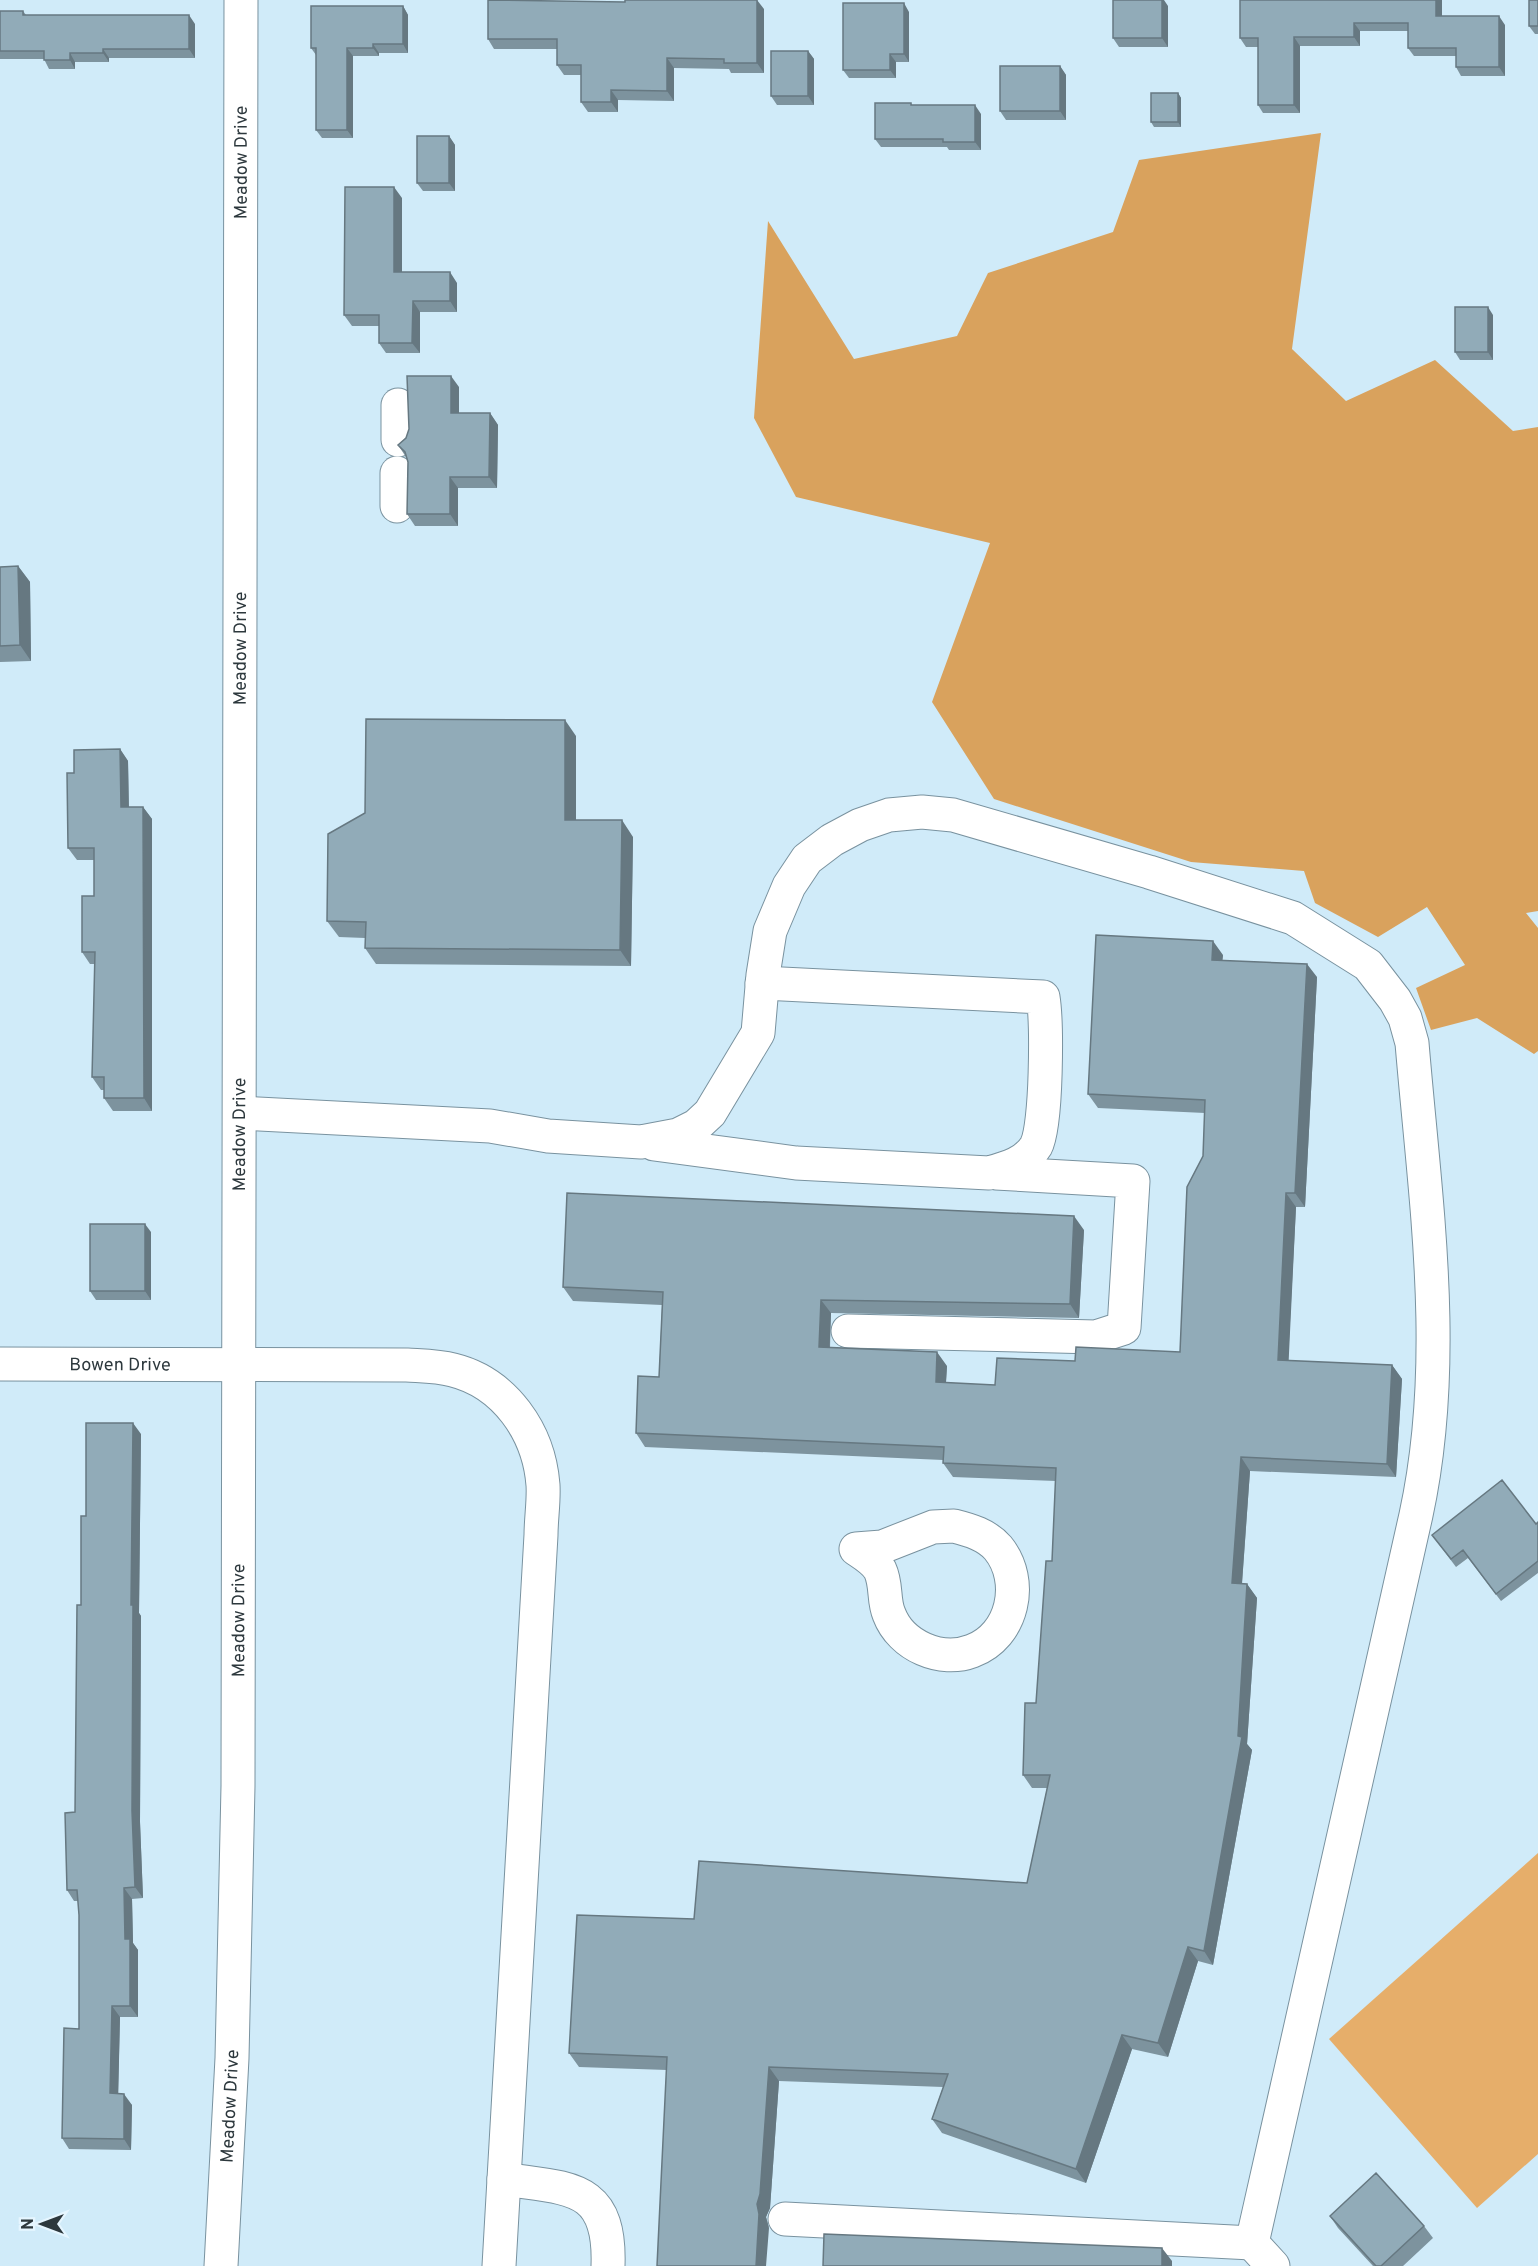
<svg xmlns="http://www.w3.org/2000/svg" width="1538" height="2266" font-family="Overpass,sans-serif">
<style>
.green{fill:#e6ae6a}
.forest{fill:#d9a25d}
.lines{fill:none;stroke-linecap:round;stroke-linejoin:round}
.minor-casing{stroke:#79929f;stroke-width:35}
.minor{stroke:#fff;stroke-width:33}
.wall{fill:#7d939e}
.shaded-wall{fill:#667881}
.building{fill:#91abb8;stroke:#667881;stroke-width:1.5}
.labels{text-anchor:middle;stroke-width:6;stroke-linejoin:round;paint-order:stroke}
.street-label{font-size:18px;fill:#2d383d;stroke:#e6f6ff}
</style>
<rect width="100%" height="100%" fill="#d0ebf9"/>
<!-- green -->
<path class="green" d="M 1538,1853 L 1538,2154 L 1477,2208 L 1329,2039 Z"/>
<!-- forest -->
<path class="forest" d="M 1321,133 L 1292,349 L 1346,401 L 1435,360 L 1513,431 L 1538,427 L 1538,911 L 1526,913 L 1538,928 L 1538,1051 L 1534,1054 L 1477,1018 L 1431,1030 L 1416,988 L 1465,965 L 1427,907 L 1378,937 L 1315,903 L 1304,871 L 1191,862 L 994,799 L 932,702 L 990,543 L 796,497 L 754,418 L 768,221 L 854,359 L 957,336 L 988,273 L 1113,232 L 1139,160 Z"/>
<g class="lines">
<defs>
<g id="minor">
<path d="M 398,405 L 398,440"/>
<path d="M 397,473 L 397,506"/>
<path d="M 240,1113 L 490,1126 L 548,1136 L 641,1142 L 678,1135 L 696,1126 L 710,1113 L 758,1033 L 763,975 L 770,931 L 789,886 L 807,859 L 832,840 L 860,825 L 889,815 L 922,812 L 953,815 L 1149,872 L 1293,918 L 1368,965 L 1395,1000 L 1405,1018 L 1412,1043 C 1425,1199 1450,1359 1416,1515 L 1252,2243 L 1273,2266"/>
<path d="M 654,1144 L 796,1163 L 989,1173 C 1007,1168 1026,1163 1036,1146 C 1047,1125 1047,1022 1043,997 L 762,983"/>
<path d="M 848,1331 L 1096,1337 L 1124,1328 L 1133,1181 L 996,1173"/>
<path id="s1" d="M 0,1364 L 407,1365 C 422,1366 438,1366 453,1370 C 505,1383 539,1432 543,1485 C 544,1501 541,1519 541,1535 L 499,2266"/>
<path d="M 954,1526 C 970,1530 987,1535 998,1548 C 1025,1581 1013,1636 972,1651 C 941,1663 901,1646 889,1614 C 883,1600 887,1585 880,1570 C 875,1561 865,1555 856,1549 L 882,1547 L 933,1527 Z"/>
<path d="M 504,2179 C 569,2189 611,2184 608,2266"/>
<path d="M 785,2219 L 1252,2243"/>
<path id="s2" d="M 221,2266 L 232,2058 L 238,1786 L 241,0"/>
</g>
</defs>
<!-- minor casing -->
<use href="#minor" class="minor-casing"/>
<!-- minor -->
<use href="#minor" class="minor"/>
</g>
<!-- wall -->
<path class="wall" d="M 1442,0 L 1442,16 L 1505,25 L 1505,76 L 1461,76 L 1456,67 L 1456,56 L 1414,56 L 1408,48 L 1408,31 L 1360,31 L 1360,46 L 1300,46 L 1300,113 L 1263,113 L 1258,105 L 1258,47 L 1246,47 L 1240,38 Z
M 1538,0 L 1538,34 L 1535,34 L 1529,26 Z
M 403,6 L 408,15 L 408,53 L 379,53 L 379,56 L 353,56 L 353,138 L 322,138 L 316,130 L 316,55 L 311,48 Z
M 1168,6 L 1168,47 L 1119,47 L 1113,38 Z
M 764,9 L 764,73 L 731,73 L 729,69 L 674,68 L 674,101 L 618,100 L 618,112 L 588,112 L 581,102 L 581,75 L 564,75 L 557,65 L 557,49 L 494,49 L 488,39 Z
M 0,11 L 23,11 L 26,15 L 195,24 L 195,58 L 109,58 L 109,62 L 75,62 L 75,69 L 49,69 L 44,59 L 0,59 Z
M 909,12 L 909,62 L 896,62 L 896,78 L 849,78 L 843,70 Z
M 808,51 L 814,59 L 814,105 L 777,105 L 771,96 Z
M 1060,66 L 1066,75 L 1066,120 L 1006,120 L 1000,111 Z
M 1178,93 L 1181,98 L 1181,127 L 1154,127 L 1151,122 Z
M 911,103 L 912,105 L 981,114 L 981,150 L 949,150 L 947,147 L 881,147 L 875,139 Z
M 449,136 L 455,145 L 455,191 L 423,191 L 417,183 Z
M 402,198 L 402,272 L 457,283 L 457,312 L 420,312 L 420,353 L 386,353 L 379,343 L 379,326 L 352,326 L 344,315 Z
M 1493,315 L 1493,360 L 1460,360 L 1455,352 Z
M 459,387 L 459,413 L 490,413 L 498,425 L 497,488 L 458,488 L 458,526 L 415,526 L 407,514 L 408,462 L 406,457 L 398,445 Z
M 18,566 L 30,582 L 31,661 L 0,662 L 0,567 Z
M 576,736 L 576,820 L 633,837 L 631,966 L 376,964 L 365,948 L 365,938 L 339,937 L 327,921 Z
M 120,749 L 128,761 L 129,807 L 143,807 L 152,819 L 152,1111 L 113,1111 L 104,1098 L 104,1090 L 101,1090 L 92,1077 L 95,964 L 90,964 L 82,952 L 94,896 L 94,860 L 77,860 L 68,848 L 74,773 Z
M 1223,955 L 1222,961 L 1317,977 L 1305,1207 L 1296,1207 L 1288,1361 L 1392,1365 L 1402,1379 L 1396,1477 L 1250,1471 L 1242,1584 L 1247,1584 L 1257,1598 L 1247,1744 L 1252,1750 L 1213,1965 L 1198,1961 L 1168,2057 L 1132,2049 L 1086,2183 L 942,2133 L 932,2119 L 943,2087 L 779,2081 L 770,2208 L 766,2217 L 769,2228 L 667,2070 L 579,2067 L 569,2053 L 694,1919 L 1027,1883 L 1047,1788 L 1032,1788 L 1023,1775 L 1036,1703 L 1052,1561 L 1056,1481 L 953,1477 L 943,1463 L 943,1460 L 645,1447 L 636,1433 L 659,1377 L 662,1305 L 573,1301 L 563,1287 L 1084,1230 L 1079,1318 L 831,1313 L 830,1348 L 947,1366 L 946,1383 L 995,1385 L 1075,1361 L 1180,1352 L 1203,1156 L 1205,1113 L 1098,1108 L 1088,1094 Z
M 151,1232 L 151,1300 L 96,1300 L 90,1291 Z
M 141,1434 L 139,1613 L 141,1616 L 140,1822 L 143,1898 L 132,1899 L 133,1943 L 138,1950 L 138,2017 L 120,2017 L 118,2094 L 132,2105 L 131,2150 L 69,2149 L 62,2138 L 79,2029 L 79,1915 L 78,1901 L 74,1901 L 67,1890 L 75,1812 L 81,1605 Z
M 1538,1522 L 1538,1573 L 1501,1601 L 1468,1558 L 1456,1567 L 1432,1535 L 1536,1524 Z
M 1330,2216 L 1424,2226 L 1433,2238 L 1403,2266 L 1373,2266 L 1338,2228 Z"/>
<!-- shaded-wall -->
<path class="shaded-wall" d="M 757,0 L 764,9 L 764,73 L 757,63 Z
M 1162,0 L 1164,0 L 1168,6 L 1168,47 L 1162,38 Z
M 1436,0 L 1442,0 L 1442,25 L 1436,16 Z
M 904,3 L 909,12 L 909,62 L 904,54 Z
M 403,6 L 408,15 L 408,53 L 403,44 Z
M 189,15 L 195,24 L 195,58 L 189,49 Z
M 1499,16 L 1505,25 L 1505,76 L 1499,67 Z
M 1354,23 L 1360,31 L 1360,46 L 1354,37 Z
M 1294,37 L 1300,46 L 1300,113 L 1294,105 Z
M 373,44 L 379,53 L 379,56 L 373,48 Z
M 347,48 L 353,56 L 353,138 L 347,130 Z
M 103,49 L 109,58 L 109,62 L 103,53 Z
M 808,51 L 814,59 L 814,105 L 808,96 Z
M 70,53 L 75,62 L 75,69 L 70,60 Z
M 890,54 L 896,62 L 896,78 L 890,70 Z
M 667,58 L 674,68 L 674,101 L 667,91 Z
M 1060,66 L 1066,75 L 1066,120 L 1060,111 Z
M 611,90 L 618,100 L 618,112 L 611,102 Z
M 1178,93 L 1181,98 L 1181,127 L 1178,122 Z
M 975,105 L 981,114 L 981,150 L 975,142 Z
M 449,136 L 455,145 L 455,191 L 449,183 Z
M 394,187 L 402,198 L 402,283 L 394,272 Z
M 450,272 L 457,283 L 457,312 L 450,301 Z
M 413,301 L 420,312 L 420,353 L 412,343 Z
M 1488,307 L 1493,315 L 1493,360 L 1488,352 Z
M 451,376 L 459,387 L 459,425 L 451,413 Z
M 490,413 L 498,425 L 497,488 L 489,477 Z
M 450,477 L 458,488 L 458,526 L 450,514 Z
M 18,566 L 30,582 L 31,661 L 20,645 Z
M 565,720 L 576,736 L 576,837 L 565,820 Z
M 120,749 L 128,761 L 129,820 L 121,807 Z
M 143,807 L 152,819 L 152,1111 L 144,1098 Z
M 622,820 L 633,837 L 631,966 L 620,950 Z
M 1213,941 L 1223,955 L 1221,974 L 1212,960 Z
M 1307,964 L 1317,977 L 1305,1207 L 1295,1193 Z
M 1286,1193 L 1296,1207 L 1288,1374 L 1278,1360 Z
M 1074,1216 L 1084,1230 L 1079,1318 L 1070,1304 Z
M 145,1224 L 151,1232 L 151,1300 L 145,1291 Z
M 821,1300 L 831,1313 L 829,1361 L 819,1347 Z
M 937,1352 L 947,1366 L 945,1396 L 936,1382 Z
M 1392,1365 L 1402,1379 L 1396,1477 L 1387,1464 Z
M 133,1423 L 141,1434 L 139,1613 L 141,1616 L 140,1822 L 143,1898 L 135,1887 L 132,1811 L 131,1605 Z
M 1241,1457 L 1250,1471 L 1241,1596 L 1232,1583 Z
M 1247,1584 L 1257,1598 L 1247,1744 L 1252,1750 L 1213,1965 L 1204,1951 L 1238,1736 Z
M 124,1888 L 132,1899 L 133,1943 L 138,1950 L 138,2017 L 130,2006 L 125,1939 Z
M 1188,1947 L 1198,1961 L 1168,2057 L 1158,2043 Z
M 112,2006 L 120,2017 L 118,2104 L 110,2093 Z
M 1122,2035 L 1132,2049 L 1086,2183 L 1076,2169 Z
M 769,2067 L 779,2081 L 770,2208 L 766,2217 L 769,2228 L 766,2266 L 756,2266 L 757,2204 Z
M 124,2094 L 132,2105 L 131,2150 L 124,2139 Z
M 1162,2248 L 1172,2261 L 1172,2266 L 1162,2266 Z"/>
<!-- building -->
<path class="building" d="M 488,0 L 625,2 L 625,0 L 757,0 L 757,63 L 724,63 L 724,59 L 667,58 L 667,91 L 611,90 L 611,102 L 581,102 L 581,65 L 557,65 L 557,39 L 488,39 Z
M 1113,0 L 1162,0 L 1162,38 L 1113,38 Z
M 1240,0 L 1436,0 L 1436,16 L 1499,16 L 1499,67 L 1456,67 L 1456,48 L 1408,48 L 1408,23 L 1354,23 L 1354,37 L 1294,37 L 1294,105 L 1258,105 L 1258,38 L 1240,38 Z
M 1529,0 L 1538,0 L 1538,26 L 1529,26 Z
M 843,3 L 904,3 L 904,54 L 890,54 L 890,70 L 843,70 Z
M 311,6 L 403,6 L 403,44 L 373,44 L 373,48 L 347,48 L 347,130 L 316,130 L 316,48 L 311,48 Z
M 0,11 L 23,11 L 23,15 L 189,15 L 189,49 L 103,49 L 103,53 L 70,53 L 70,60 L 44,60 L 44,51 L 0,51 Z
M 771,51 L 808,51 L 808,96 L 771,96 Z
M 1000,66 L 1060,66 L 1060,111 L 1000,111 Z
M 1151,93 L 1178,93 L 1178,122 L 1151,122 Z
M 875,103 L 911,103 L 911,105 L 975,105 L 975,142 L 943,142 L 943,139 L 875,139 Z
M 417,136 L 449,136 L 449,183 L 417,183 Z
M 345,187 L 394,187 L 394,272 L 450,272 L 450,301 L 413,301 L 412,343 L 379,343 L 379,315 L 344,315 Z
M 1455,307 L 1488,307 L 1488,352 L 1455,352 Z
M 407,376 L 451,376 L 451,413 L 490,413 L 489,477 L 450,477 L 450,514 L 407,514 L 408,462 L 405,452 L 398,445 L 406,438 L 409,429 Z
M 18,566 L 20,645 L 0,646 L 0,567 Z
M 366,719 L 565,720 L 565,820 L 622,820 L 620,950 L 365,948 L 366,922 L 327,921 L 328,834 L 365,813 Z
M 120,749 L 121,807 L 143,807 L 144,1098 L 104,1098 L 104,1077 L 92,1077 L 95,952 L 82,952 L 82,896 L 94,896 L 94,848 L 68,848 L 67,773 L 74,773 L 74,750 Z
M 1096,935 L 1213,941 L 1212,960 L 1307,964 L 1295,1193 L 1286,1193 L 1278,1360 L 1392,1365 L 1387,1464 L 1241,1457 L 1232,1583 L 1247,1584 L 1238,1736 L 1242,1737 L 1204,1951 L 1188,1947 L 1158,2043 L 1122,2035 L 1076,2169 L 932,2119 L 948,2074 L 769,2067 L 760,2194 L 757,2204 L 759,2214 L 756,2266 L 657,2266 L 667,2057 L 569,2053 L 577,1915 L 694,1919 L 699,1861 L 1027,1883 L 1050,1775 L 1023,1775 L 1025,1703 L 1036,1703 L 1046,1561 L 1052,1561 L 1056,1468 L 943,1463 L 944,1447 L 636,1433 L 638,1376 L 659,1377 L 663,1292 L 563,1287 L 567,1193 L 1074,1216 L 1070,1304 L 821,1300 L 819,1347 L 937,1352 L 936,1382 L 995,1385 L 997,1358 L 1075,1361 L 1076,1347 L 1180,1352 L 1187,1187 L 1203,1156 L 1205,1100 L 1088,1094 Z
M 90,1224 L 145,1224 L 145,1291 L 90,1291 Z
M 86,1423 L 133,1423 L 131,1605 L 133,1605 L 132,1811 L 135,1887 L 124,1888 L 125,1939 L 130,1939 L 130,2006 L 112,2006 L 110,2093 L 124,2094 L 124,2139 L 62,2138 L 64,2028 L 79,2029 L 79,1915 L 77,1890 L 67,1890 L 65,1813 L 75,1812 L 77,1605 L 81,1605 L 81,1516 L 86,1516 Z
M 1502,1480 L 1536,1524 L 1538,1522 L 1538,1561 L 1496,1594 L 1463,1550 L 1451,1559 L 1432,1535 Z
M 1376,2173 L 1424,2226 L 1381,2266 L 1376,2266 L 1330,2216 Z
M 824,2234 L 1162,2248 L 1162,2266 L 823,2266 Z"/>
<g class="labels">
<!-- street labels -->
<g class="street-label">
<text dy="6" stroke="none"><textPath href="#s2" startOffset="2104">Meadow Drive</textPath></text>
<text dy="6" stroke="none"><textPath href="#s2" startOffset="1618">Meadow Drive</textPath></text>
<text dy="6" stroke="none"><textPath href="#s2" startOffset="1132">Meadow Drive</textPath></text>
<text dy="6" stroke="none"><textPath href="#s1" startOffset="120">Bowen Drive</textPath></text>
<text dy="6" stroke="none"><textPath href="#s2" startOffset="646">Meadow Drive</textPath></text>
<text dy="6" stroke="none"><textPath href="#s2" startOffset="160">Meadow Drive</textPath></text>
</g>
</g>
<!-- north arrow -->
<g transform="translate(42 2224) rotate(270)" stroke="#e6f6ff" stroke-width="4.5" paint-order="stroke">
<path d="M0-4.5L10 22L0 15L-10 22Z" fill="#2d383d"/>
<text y="-9" font-size="16" font-weight="bold" text-anchor="middle" fill="#2d383d">N</text>
</g>
</svg>
